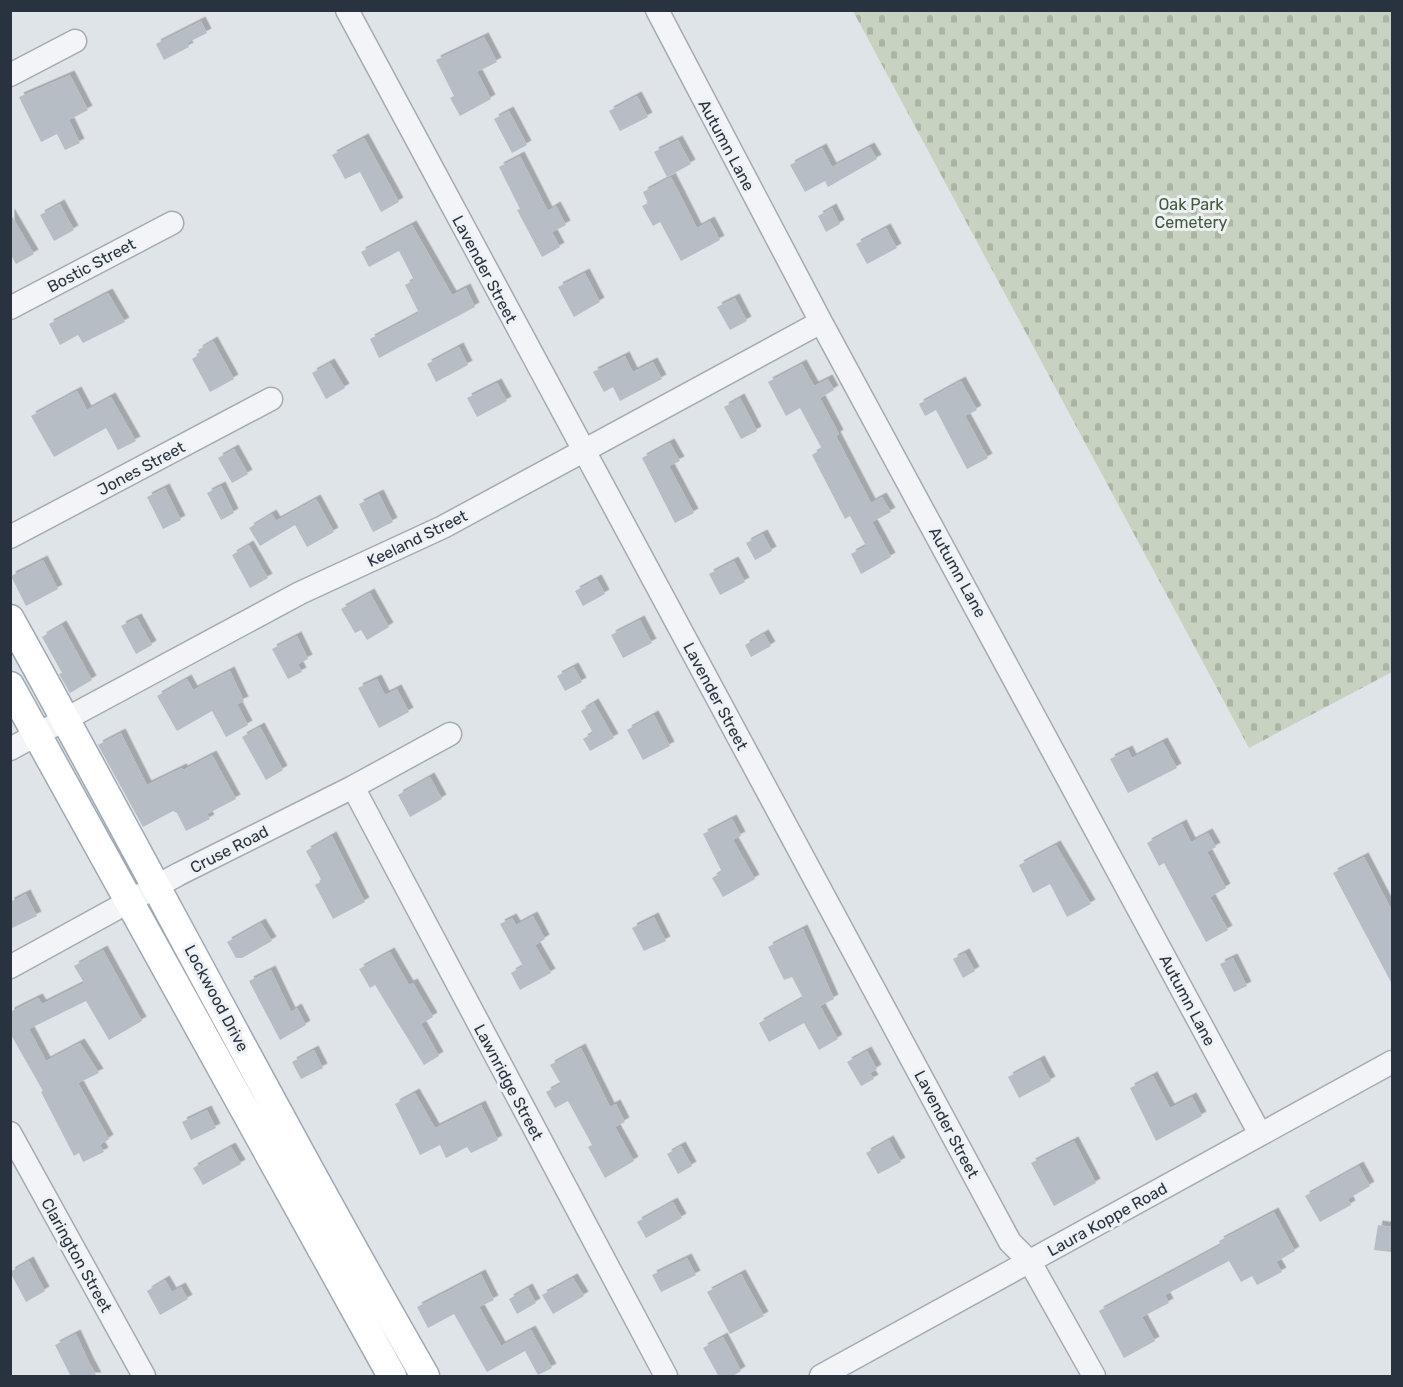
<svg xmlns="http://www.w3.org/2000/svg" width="1403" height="1387" font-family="Rubik,sans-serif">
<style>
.cemetery{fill:url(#cemetery-stones)}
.building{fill:#b6bdc5;filter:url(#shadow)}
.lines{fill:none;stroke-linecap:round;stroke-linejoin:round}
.minor-casing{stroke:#a4abb2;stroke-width:25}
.major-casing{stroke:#9ea9b4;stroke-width:31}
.minor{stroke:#f2f4f7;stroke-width:22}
.major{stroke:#fff;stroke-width:28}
.labels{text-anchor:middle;stroke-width:6;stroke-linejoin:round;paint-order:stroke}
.street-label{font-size:16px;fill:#28333f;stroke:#eef2f6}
.park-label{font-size:16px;fill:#405b35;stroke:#eef2f6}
</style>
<defs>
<pattern id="cemetery-stones" width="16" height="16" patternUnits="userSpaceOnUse" patternTransform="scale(1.5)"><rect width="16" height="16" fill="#c7d2c0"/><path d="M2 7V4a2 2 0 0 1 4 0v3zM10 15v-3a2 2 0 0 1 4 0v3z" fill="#abb5a6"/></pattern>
<filter id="shadow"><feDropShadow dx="4.5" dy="-4.5" stdDeviation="0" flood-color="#0004"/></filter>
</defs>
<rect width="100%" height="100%" fill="#dfe4e8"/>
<!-- cemetery -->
<path class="cemetery" d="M 853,11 L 1392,11 L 1392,672 L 1249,748 Z"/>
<!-- building -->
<path class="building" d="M 201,21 L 207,33 L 187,43 L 189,47 L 164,60 L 156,44 Z
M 484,37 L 497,62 L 477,72 L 491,99 L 460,116 L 450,98 L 454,96 L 436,60 Z
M 70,75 L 88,110 L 69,120 L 80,143 L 65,150 L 57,134 L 41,142 L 19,97 Z
M 637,96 L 648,117 L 620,131 L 609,111 Z
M 509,111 L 527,145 L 512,153 L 494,119 Z
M 364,138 L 399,202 L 381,212 L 360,172 L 345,179 L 332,155 Z
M 678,140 L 691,164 L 667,177 L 654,152 Z
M 870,147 L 877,159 L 828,187 L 825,181 L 805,192 L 790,165 L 822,148 L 832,167 Z
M 520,156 L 548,211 L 556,206 L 566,225 L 552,232 L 560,247 L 542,257 L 517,210 L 520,209 L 499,167 Z
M 671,177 L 697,228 L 710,221 L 720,240 L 681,261 L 660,222 L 653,226 L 642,206 L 648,203 L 643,192 Z
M 60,204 L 74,230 L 54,241 L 40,215 Z
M 832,208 L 840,224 L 826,232 L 818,216 Z
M 10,213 L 34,254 L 16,264 L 10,253 Z
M 412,225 L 452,295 L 466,288 L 475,307 L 379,358 L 370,339 L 419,313 L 405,285 L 414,280 L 399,251 L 369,267 L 361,252 Z
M 886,228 L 897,248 L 867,264 L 856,244 Z
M 585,273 L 600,302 L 574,317 L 558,287 Z
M 108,293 L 125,322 L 83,343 L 78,335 L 60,345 L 49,324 Z
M 735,298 L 747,321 L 730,330 L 717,307 Z
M 213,341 L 234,379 L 210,392 L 192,359 L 200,354 L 198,350 Z
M 459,347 L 468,365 L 436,382 L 427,364 Z
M 625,356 L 633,372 L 653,362 L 662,379 L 620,401 L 613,387 L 604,392 L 593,372 Z
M 330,363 L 345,388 L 326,399 L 312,373 Z
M 802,364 L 814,386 L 828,379 L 834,390 L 820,398 L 839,434 L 836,436 L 871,503 L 882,497 L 891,512 L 872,522 L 891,557 L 861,574 L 851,554 L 866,546 L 850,516 L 845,519 L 812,455 L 822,449 L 800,408 L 786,416 L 768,382 Z
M 961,381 L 977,410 L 965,416 L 988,458 L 967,469 L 936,410 L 925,416 L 919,404 Z
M 497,383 L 507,401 L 477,417 L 467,398 Z
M 77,391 L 87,410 L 111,397 L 136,441 L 118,450 L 106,428 L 54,457 L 31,416 Z
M 740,398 L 757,431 L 741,439 L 724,407 Z
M 670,443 L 680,461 L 669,466 L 694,513 L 675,523 L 642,458 Z
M 234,449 L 248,474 L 232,483 L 218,458 Z
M 221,486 L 234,513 L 221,520 L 207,493 Z
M 165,488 L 181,520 L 163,529 L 147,497 Z
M 379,494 L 393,522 L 373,532 L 359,504 Z
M 316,499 L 334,532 L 307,547 L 295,525 L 260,546 L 249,528 L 272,514 L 276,521 Z
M 763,534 L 772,551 L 755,560 L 746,543 Z
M 249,545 L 268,578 L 250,588 L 232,555 Z
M 43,560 L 58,589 L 26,606 L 11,576 Z
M 734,561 L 745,582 L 720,595 L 709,574 Z
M 597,579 L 605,594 L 583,606 L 575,591 Z
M 370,593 L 389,627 L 367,640 L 361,630 L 355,633 L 341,609 Z
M 137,618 L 152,645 L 136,654 L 121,626 Z
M 640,620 L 652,643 L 623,658 L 611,635 Z
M 62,625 L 92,680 L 70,693 L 59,674 L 62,673 L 42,637 Z
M 764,634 L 771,646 L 751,657 L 745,645 Z
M 297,636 L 308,659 L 298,664 L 302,672 L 288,679 L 272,649 Z
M 574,667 L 582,682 L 565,691 L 557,676 Z
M 230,671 L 244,701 L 237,704 L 248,725 L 226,737 L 212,711 L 177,731 L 157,696 L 187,679 L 193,690 Z
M 377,679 L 385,695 L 397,689 L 409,712 L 379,728 L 358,688 Z
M 594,703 L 614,738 L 590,751 L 583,739 L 593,733 L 581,711 Z
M 654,715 L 670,746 L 643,760 L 627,730 Z
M 260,727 L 283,770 L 266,780 L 242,737 Z
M 121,733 L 147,785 L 182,768 L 183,770 L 212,755 L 236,799 L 207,814 L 210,819 L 186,831 L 177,813 L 173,811 L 143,827 L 98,745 Z
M 1163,742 L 1177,768 L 1128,793 L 1110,759 L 1128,750 L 1132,758 Z
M 430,777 L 442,799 L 410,817 L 398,795 Z
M 732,819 L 741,836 L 733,840 L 755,879 L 723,897 L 712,878 L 722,872 L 703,834 Z
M 1182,824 L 1191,842 L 1208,833 L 1216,847 L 1207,852 L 1226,888 L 1210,897 L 1228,930 L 1206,942 L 1164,863 L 1159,866 L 1147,843 Z
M 332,836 L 365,902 L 333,919 L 315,885 L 322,881 L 306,851 Z
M 1056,845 L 1091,904 L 1067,917 L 1050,884 L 1033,893 L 1019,865 Z
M 1364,857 L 1392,911 L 1392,984 L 1333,873 Z
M 26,894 L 37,916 L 10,929 L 10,902 Z
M 533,916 L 545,939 L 535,945 L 551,973 L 520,990 L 511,973 L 523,966 L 500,924 L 512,918 L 516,925 Z
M 654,917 L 666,941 L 644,951 L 632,928 Z
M 261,923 L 272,941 L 242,958 L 236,958 L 227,942 Z
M 803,929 L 834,999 L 820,1006 L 838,1039 L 819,1050 L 804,1023 L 769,1042 L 759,1023 L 803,998 L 792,977 L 784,980 L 768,947 Z
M 103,950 L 142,1021 L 109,1040 L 86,1001 L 29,1029 L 46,1061 L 80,1043 L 99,1073 L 78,1083 L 109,1139 L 100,1145 L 104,1152 L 83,1162 L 79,1153 L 74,1156 L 41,1092 L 43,1091 L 10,1033 L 10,1012 L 38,998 L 42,1004 L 84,983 L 74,966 Z
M 390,952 L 409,985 L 413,983 L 433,1017 L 421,1024 L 439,1056 L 424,1065 L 375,985 L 370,988 L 359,969 Z
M 965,953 L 975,971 L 963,978 L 953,959 Z
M 1233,958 L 1247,986 L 1234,992 L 1220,964 Z
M 271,970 L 291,1012 L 297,1008 L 306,1025 L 280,1040 L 249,981 Z
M 581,1048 L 610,1107 L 616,1104 L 625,1122 L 615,1127 L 634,1161 L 605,1178 L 588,1147 L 592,1145 L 568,1101 L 555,1108 L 546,1092 L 561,1084 L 550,1065 Z
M 314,1050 L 323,1068 L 301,1079 L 292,1062 Z
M 867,1051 L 877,1069 L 870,1073 L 874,1079 L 861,1086 L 847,1062 Z
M 1040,1060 L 1051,1081 L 1019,1098 L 1008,1077 Z
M 1153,1076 L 1170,1108 L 1192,1097 L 1202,1116 L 1156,1141 L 1130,1088 Z
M 415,1093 L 435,1128 L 481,1105 L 498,1140 L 471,1153 L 467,1147 L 446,1158 L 440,1145 L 420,1155 L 395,1104 Z
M 207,1110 L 216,1128 L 191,1140 L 182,1122 Z
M 889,1140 L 901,1162 L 878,1174 L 866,1153 Z
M 1074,1141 L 1096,1183 L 1054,1206 L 1031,1163 Z
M 681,1146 L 692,1166 L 678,1174 L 667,1154 Z
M 231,1147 L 241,1164 L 203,1185 L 193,1168 Z
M 1359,1166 L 1370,1186 L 1348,1199 L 1351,1205 L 1320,1222 L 1305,1196 Z
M 673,1202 L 682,1218 L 646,1238 L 637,1222 Z
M 1274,1212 L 1295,1251 L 1276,1262 L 1282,1272 L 1257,1285 L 1252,1276 L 1241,1282 L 1229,1261 L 1165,1295 L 1169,1303 L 1142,1317 L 1155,1341 L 1124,1358 L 1099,1311 L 1221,1245 L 1219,1241 Z
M 1378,1225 L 1392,1227 L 1391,1252 L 1374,1250 Z
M 687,1258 L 696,1275 L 661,1292 L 652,1275 Z
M 29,1261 L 45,1291 L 26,1302 L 10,1272 Z
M 481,1274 L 494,1300 L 479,1307 L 501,1346 L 531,1330 L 552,1368 L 538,1375 L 525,1351 L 487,1372 L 454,1314 L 428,1328 L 417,1307 Z
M 741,1274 L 764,1316 L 730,1334 L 707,1292 Z
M 573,1278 L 584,1296 L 553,1314 L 542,1295 Z
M 165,1280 L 172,1292 L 181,1287 L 188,1299 L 160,1315 L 147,1291 Z
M 528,1288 L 536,1303 L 517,1314 L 509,1299 Z
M 76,1334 L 89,1362 L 97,1377 L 71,1377 L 55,1345 Z
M 723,1337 L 741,1371 L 731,1377 L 719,1377 L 703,1348 Z"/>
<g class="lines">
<defs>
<path id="minor" d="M 347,10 L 1010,1242 L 1030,1262 L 1094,1376
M 657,10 L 821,322 L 1260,1134
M 10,75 L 75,41
M 10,308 L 172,223
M 10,537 L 271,399
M 10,749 L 300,593 L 443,527 L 821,322
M 353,787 L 666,1376
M 10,967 L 179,874 L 353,787 L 450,734
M 10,1133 L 144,1376
M 821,1376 L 1392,1062"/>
<path id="major" d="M 10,619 C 150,871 282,1127 425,1376
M 10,686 L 392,1376"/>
</defs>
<!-- minor casing -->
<use href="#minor" class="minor-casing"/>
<!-- major casing -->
<use href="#major" class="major-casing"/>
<!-- minor -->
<use href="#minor" class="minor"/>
<!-- major -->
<use href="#major" class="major"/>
</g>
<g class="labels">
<!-- street labels -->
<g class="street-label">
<text transform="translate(727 145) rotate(62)" y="6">Autumn Lane</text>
<text transform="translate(91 265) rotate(-28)" y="6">Bostic Street</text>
<text transform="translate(485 269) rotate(62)" y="6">Lavender Street</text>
<text transform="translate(141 468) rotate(-28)" y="6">Jones Street</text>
<text transform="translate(417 538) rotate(-26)" y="6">Keeland Street</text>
<text transform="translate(958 572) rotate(61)" y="6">Autumn Lane</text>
<text transform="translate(716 696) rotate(62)" y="6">Lavender Street</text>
<text transform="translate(229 849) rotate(-27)" y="6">Cruse Road</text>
<text transform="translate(217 998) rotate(62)" y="6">Lockwood Drive</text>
<text transform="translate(1188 1000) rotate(62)" y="6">Autumn Lane</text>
<text transform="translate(509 1082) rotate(62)" y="6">Lawnridge Street</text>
<text transform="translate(947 1124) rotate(62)" y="6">Lavender Street</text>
<text transform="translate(1107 1219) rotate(-29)" y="6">Laura Koppe Road</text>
<text transform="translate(77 1255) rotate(61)" y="6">Clarington Street</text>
</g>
<!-- park labels -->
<g class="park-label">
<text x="1191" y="210">Oak Park<tspan x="1191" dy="18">Cemetery</tspan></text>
</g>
</g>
<!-- border -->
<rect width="1403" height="1387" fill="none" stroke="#28333f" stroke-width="24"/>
</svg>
